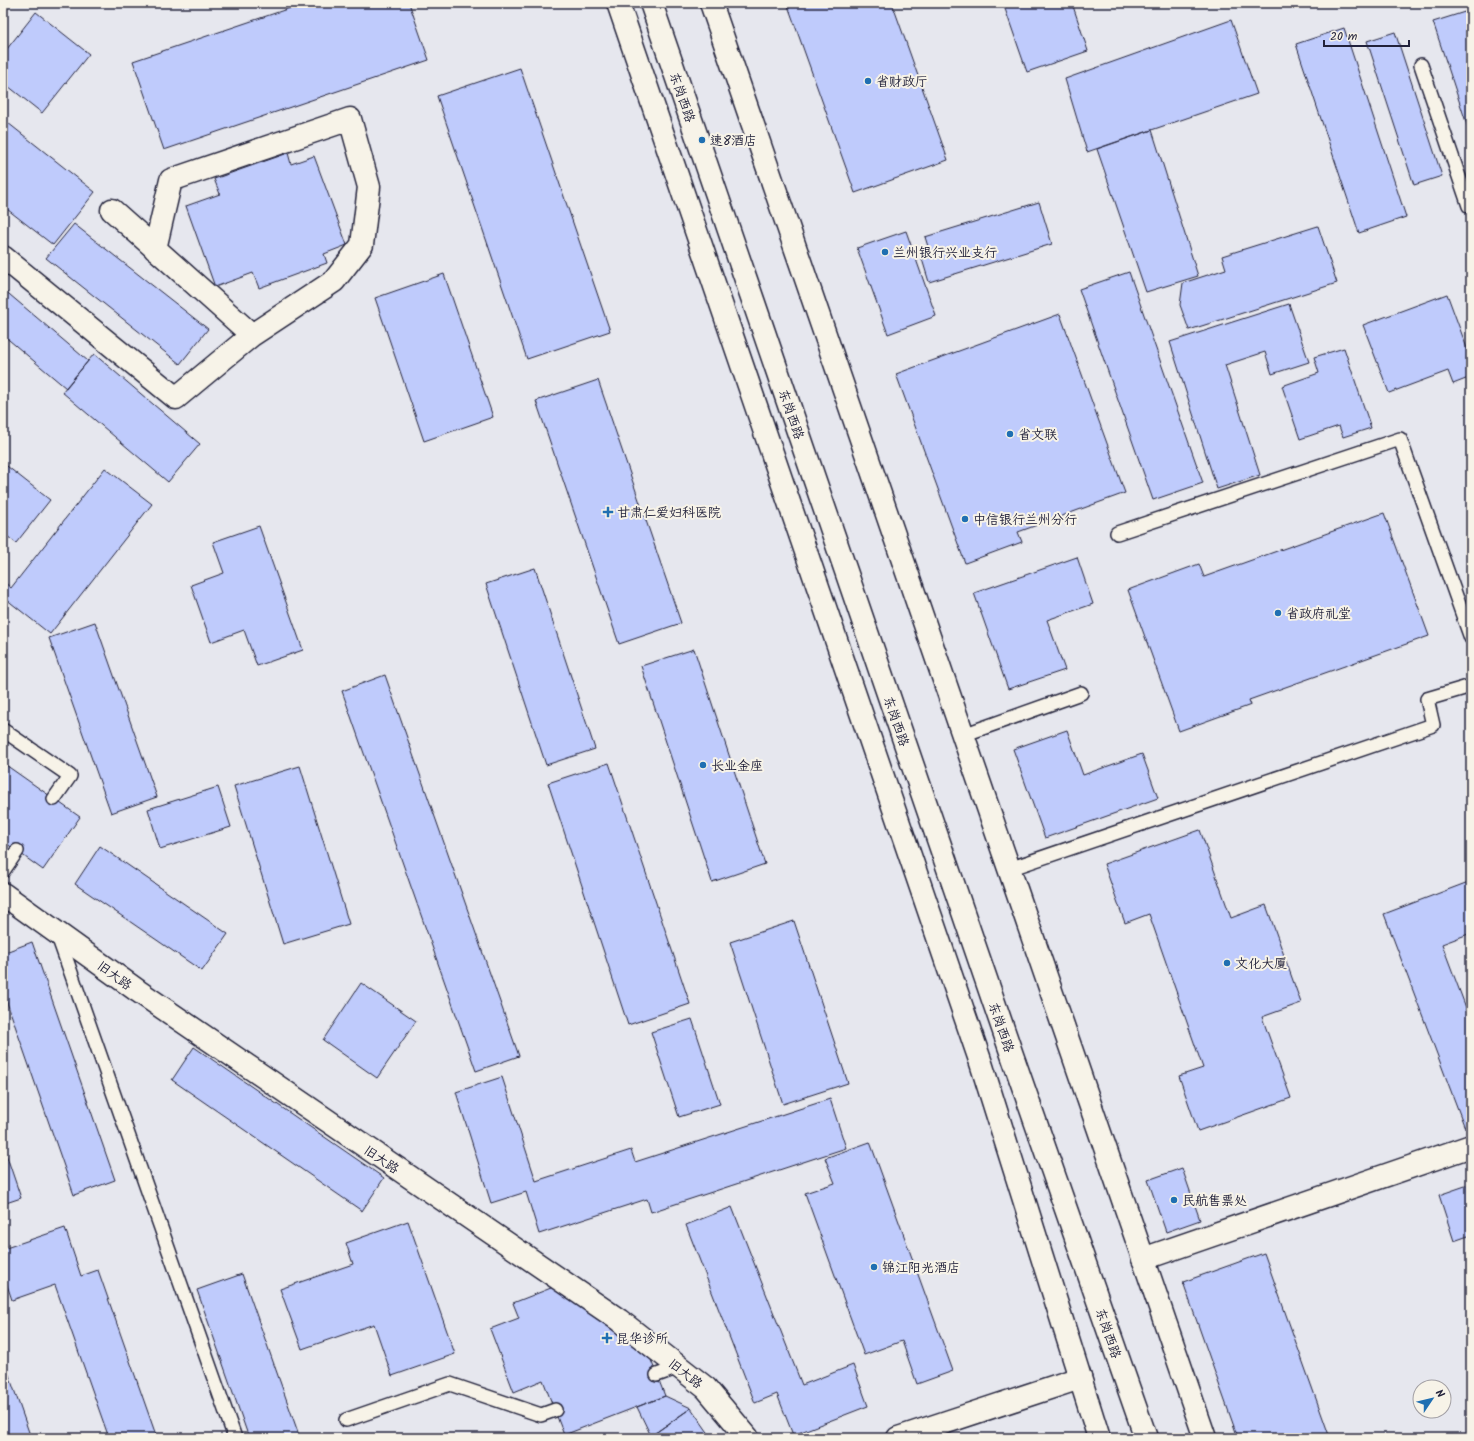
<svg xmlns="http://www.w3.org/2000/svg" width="1474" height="1441" font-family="Kalam,'LXGW WenKai TC',sans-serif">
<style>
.building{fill:#bfcbfc;stroke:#22223b}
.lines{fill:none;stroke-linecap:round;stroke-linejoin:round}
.service-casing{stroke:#22223b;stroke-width:16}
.minor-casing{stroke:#22223b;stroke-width:25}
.tertiary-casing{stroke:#22223b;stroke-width:25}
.primary-casing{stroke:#22223b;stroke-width:25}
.service{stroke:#f7f3e8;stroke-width:13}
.minor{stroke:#f7f3e8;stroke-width:22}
.tertiary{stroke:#f7f3e8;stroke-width:22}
.primary{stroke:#f7f3e8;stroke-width:22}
.poi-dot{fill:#1f6fb2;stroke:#f7f3e8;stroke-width:1.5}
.labels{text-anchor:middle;stroke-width:4;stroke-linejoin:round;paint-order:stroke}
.poi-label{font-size:13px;fill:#22223b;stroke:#f7f3e8;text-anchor:start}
.street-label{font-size:13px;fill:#22223b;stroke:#f7f3e8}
</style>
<rect width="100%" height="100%" fill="#e6e7ee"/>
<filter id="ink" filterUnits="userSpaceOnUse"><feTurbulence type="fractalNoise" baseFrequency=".025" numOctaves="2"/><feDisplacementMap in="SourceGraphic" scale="8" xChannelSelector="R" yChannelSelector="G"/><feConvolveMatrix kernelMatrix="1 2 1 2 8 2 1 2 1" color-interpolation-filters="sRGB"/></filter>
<g filter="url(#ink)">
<!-- building -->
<path class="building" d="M 305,3 L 409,3 L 429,60 L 164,150 L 133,61 Z
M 787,3 L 892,3 L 948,160 L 855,193 Z
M 1003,3 L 1072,3 L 1088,51 L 1027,72 Z
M 1471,10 L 1471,137 L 1433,22 Z
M 36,12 L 89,54 L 42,113 L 3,82 L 3,54 Z
M 1231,20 L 1257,94 L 1087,152 L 1065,79 Z
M 1344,28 L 1406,217 L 1359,233 L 1296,44 Z
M 1395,32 L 1442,176 L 1414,185 L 1367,41 Z
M 520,68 L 610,331 L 527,359 L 437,96 Z
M 3,119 L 95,192 L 53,245 L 3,206 Z
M 1152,130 L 1198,276 L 1146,292 L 1097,149 Z
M 288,153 L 291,164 L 314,156 L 347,245 L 324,254 L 327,263 L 259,288 L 253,273 L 215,287 L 186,206 L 220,194 L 214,179 Z
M 1039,202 L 1052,244 L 929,282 L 922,259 L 931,256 L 925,237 Z
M 74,224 L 208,329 L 180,364 L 46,258 Z
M 1318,226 L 1337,283 L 1189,330 L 1180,305 L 1183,283 L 1226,269 L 1222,256 Z
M 906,231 L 936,316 L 888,334 L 857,248 Z
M 1129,272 L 1203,483 L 1153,500 L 1079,289 Z
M 444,274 L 493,417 L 424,441 L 375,298 Z
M 3,289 L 88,361 L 66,388 L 3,335 Z
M 1447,294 L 1471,359 L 1471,377 L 1453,384 L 1448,371 L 1389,393 L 1363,325 Z
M 1289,304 L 1309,362 L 1272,374 L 1265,352 L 1225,365 L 1260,475 L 1217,489 L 1170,342 Z
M 1060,314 L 1125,493 L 1018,532 L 1022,542 L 965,563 L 896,374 Z
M 1344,348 L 1371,428 L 1343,437 L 1339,426 L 1300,439 L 1282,386 L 1319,373 L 1314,357 Z
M 94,354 L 200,444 L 168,482 L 62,392 Z
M 598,380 L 681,623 L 619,644 L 536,401 Z
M 3,463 L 50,500 L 16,543 L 3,533 Z
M 105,468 L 152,504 L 50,634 L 6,599 L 3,603 L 3,581 L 11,588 Z
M 1384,513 L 1429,636 L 1249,700 L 1251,705 L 1179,731 L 1128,590 L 1199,564 L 1204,577 Z
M 259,526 L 303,650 L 257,666 L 244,630 L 211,642 L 191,585 L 224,573 L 213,542 Z
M 1077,557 L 1093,604 L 1047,620 L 1065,670 L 1008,689 L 974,593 Z
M 535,568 L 595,749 L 546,765 L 486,584 Z
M 95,622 L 157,797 L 111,813 L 49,638 Z
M 694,649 L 765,864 L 712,882 L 641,666 Z
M 385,675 L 519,1056 L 476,1071 L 342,691 Z
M 1067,730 L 1083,775 L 1142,754 L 1158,798 L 1045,838 L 1013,749 Z
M 3,763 L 80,817 L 43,870 L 3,841 Z
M 609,763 L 690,1004 L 628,1025 L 548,783 Z
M 300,766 L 349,924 L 283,944 L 234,786 Z
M 218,787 L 231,827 L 160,849 L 148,809 Z
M 1200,830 L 1231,918 L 1266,905 L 1301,1003 L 1262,1017 L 1291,1098 L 1198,1131 L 1179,1076 L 1203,1068 L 1149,914 L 1125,923 L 1104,864 Z
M 100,846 L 228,934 L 202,971 L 75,884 Z
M 1471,881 L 1471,933 L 1442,944 L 1471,1021 L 1471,1125 L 1465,1128 L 1384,914 Z
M 794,921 L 848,1083 L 783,1104 L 730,942 Z
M 32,942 L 115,1180 L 74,1195 L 3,991 L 3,953 Z
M 361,983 L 416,1021 L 377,1078 L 323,1040 Z
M 692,1019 L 720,1104 L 679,1117 L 651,1032 Z
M 194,1047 L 384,1178 L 362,1211 L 172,1080 Z
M 502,1077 L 536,1181 L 631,1150 L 635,1162 L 830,1099 L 846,1148 L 651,1212 L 647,1199 L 539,1234 L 526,1192 L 491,1203 L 456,1092 Z
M 870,1142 L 953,1371 L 917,1384 L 902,1341 L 864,1355 L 805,1193 L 835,1183 L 825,1158 Z
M 3,1145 L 21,1198 L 3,1204 Z
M 1182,1168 L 1200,1220 L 1166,1232 L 1148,1180 Z
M 1471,1184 L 1471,1235 L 1454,1241 L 1439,1195 Z
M 732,1207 L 802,1385 L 853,1365 L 868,1406 L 793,1435 L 777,1394 L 755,1403 L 686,1225 Z
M 408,1221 L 455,1354 L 392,1376 L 374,1324 L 302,1349 L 280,1289 L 353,1264 L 346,1243 Z
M 65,1228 L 81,1276 L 98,1270 L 157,1438 L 109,1438 L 55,1285 L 12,1300 L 3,1273 L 3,1249 Z
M 1264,1253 L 1330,1438 L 1238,1438 L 1183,1282 Z
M 242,1274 L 300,1438 L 249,1438 L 197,1290 Z
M 556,1286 L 651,1360 L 665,1396 L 564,1435 L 543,1380 L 514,1392 L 490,1329 L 519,1318 L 513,1303 Z
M 3,1358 L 31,1438 L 3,1438 Z
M 665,1396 L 691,1408 L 651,1436 L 637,1407 Z
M 691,1408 L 712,1438 L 652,1438 L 651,1436 Z"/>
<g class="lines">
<defs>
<path id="service" d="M 1421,65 L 1469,206 L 1471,205
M 1117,533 L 1400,439 L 1471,638
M 3,730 L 70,776 L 54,799
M 963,735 L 1081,693
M 1009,869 L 1433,725 L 1427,699 L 1471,686
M 3,871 L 17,851
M 58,936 L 235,1438
M 657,1375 L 679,1367
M 346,1420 L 450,1384 L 541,1415 L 555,1410"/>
<path id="minor" d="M 155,249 L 171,180 L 350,119 L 369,187 L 362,245 L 334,281 L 252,335
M 3,257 L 176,398 L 252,335 L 112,210
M 3,894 L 138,991 L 619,1320 L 706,1388 L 748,1438
M 1143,1259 L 1471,1146
M 898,1438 L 1080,1378"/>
<path id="tertiary" d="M 711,3 L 1205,1438"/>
<path id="primary" d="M 618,3 L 981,1063 L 1099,1438
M 651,3 L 1011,1052 L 1146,1438"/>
</defs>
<!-- service casing -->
<use href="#service" class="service-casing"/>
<!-- minor casing -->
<use href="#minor" class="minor-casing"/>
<!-- tertiary casing -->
<use href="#tertiary" class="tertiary-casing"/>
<!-- primary casing -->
<use href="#primary" class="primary-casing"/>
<!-- service -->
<use href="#service" class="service"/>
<!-- minor -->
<use href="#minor" class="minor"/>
<!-- tertiary -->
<use href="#tertiary" class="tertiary"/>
<!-- primary -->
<use href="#primary" class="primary"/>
</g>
</g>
<!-- markers -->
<g class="poi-dot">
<circle cx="868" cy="81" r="4"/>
<circle cx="702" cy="140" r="4"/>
<circle cx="885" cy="252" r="4"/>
<circle cx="1010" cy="434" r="4"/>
<path d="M606 506h4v4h4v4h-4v4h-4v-4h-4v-4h4z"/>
<circle cx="965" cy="519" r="4"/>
<circle cx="1278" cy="613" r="4"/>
<circle cx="703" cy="765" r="4"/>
<circle cx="1227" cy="963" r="4"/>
<circle cx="1174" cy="1200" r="4"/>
<circle cx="874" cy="1267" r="4"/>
<path d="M605 1332h4v4h4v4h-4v4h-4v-4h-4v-4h4z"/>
</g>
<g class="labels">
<!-- poi labels -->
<g class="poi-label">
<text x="876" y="86">省财政厅</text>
<text x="710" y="145">速8酒店</text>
<text x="893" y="257">兰州银行兴业支行</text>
<text x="1018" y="439">省文联</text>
<text x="617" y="517">甘肃仁爱妇科医院</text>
<text x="973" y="524">中信银行兰州分行</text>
<text x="1286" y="618">省政府礼堂</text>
<text x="711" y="770">长业金座</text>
<text x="1235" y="968">文化大厦</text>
<text x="1182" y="1205">民航售票处</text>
<text x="882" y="1272">锦江阳光酒店</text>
<text x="616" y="1343">昆华诊所</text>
</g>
<!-- street labels -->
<g class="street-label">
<text transform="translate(683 97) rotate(71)" y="5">东岗西路</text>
<text transform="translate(792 414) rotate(71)" y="5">东岗西路</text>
<text transform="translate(897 721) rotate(71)" y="5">东岗西路</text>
<text transform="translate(115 975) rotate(36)" y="5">旧大路</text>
<text transform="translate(1002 1027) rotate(71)" y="5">东岗西路</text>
<text transform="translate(382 1159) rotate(34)" y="5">旧大路</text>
<text transform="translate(1109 1333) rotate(71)" y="5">东岗西路</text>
<text transform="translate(686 1373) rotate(38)" y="5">旧大路</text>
</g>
</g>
<!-- margin -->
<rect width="1474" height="1441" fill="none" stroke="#f7f3e8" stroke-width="16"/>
<rect x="8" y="8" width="1458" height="1425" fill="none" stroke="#22223b" stroke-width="1.5" filter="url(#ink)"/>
<!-- north arrow -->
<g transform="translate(1432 1399) rotate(55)"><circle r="19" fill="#f7f3e8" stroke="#a29fa3"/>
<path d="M0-3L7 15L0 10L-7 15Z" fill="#1f6fb2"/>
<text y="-6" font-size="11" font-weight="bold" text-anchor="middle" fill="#22223b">N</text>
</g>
<!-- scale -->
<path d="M1324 40v6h85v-6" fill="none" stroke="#22223b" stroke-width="2"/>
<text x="1330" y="40" font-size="12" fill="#22223b" stroke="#f7f3e8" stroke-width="3" paint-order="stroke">20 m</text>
</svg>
